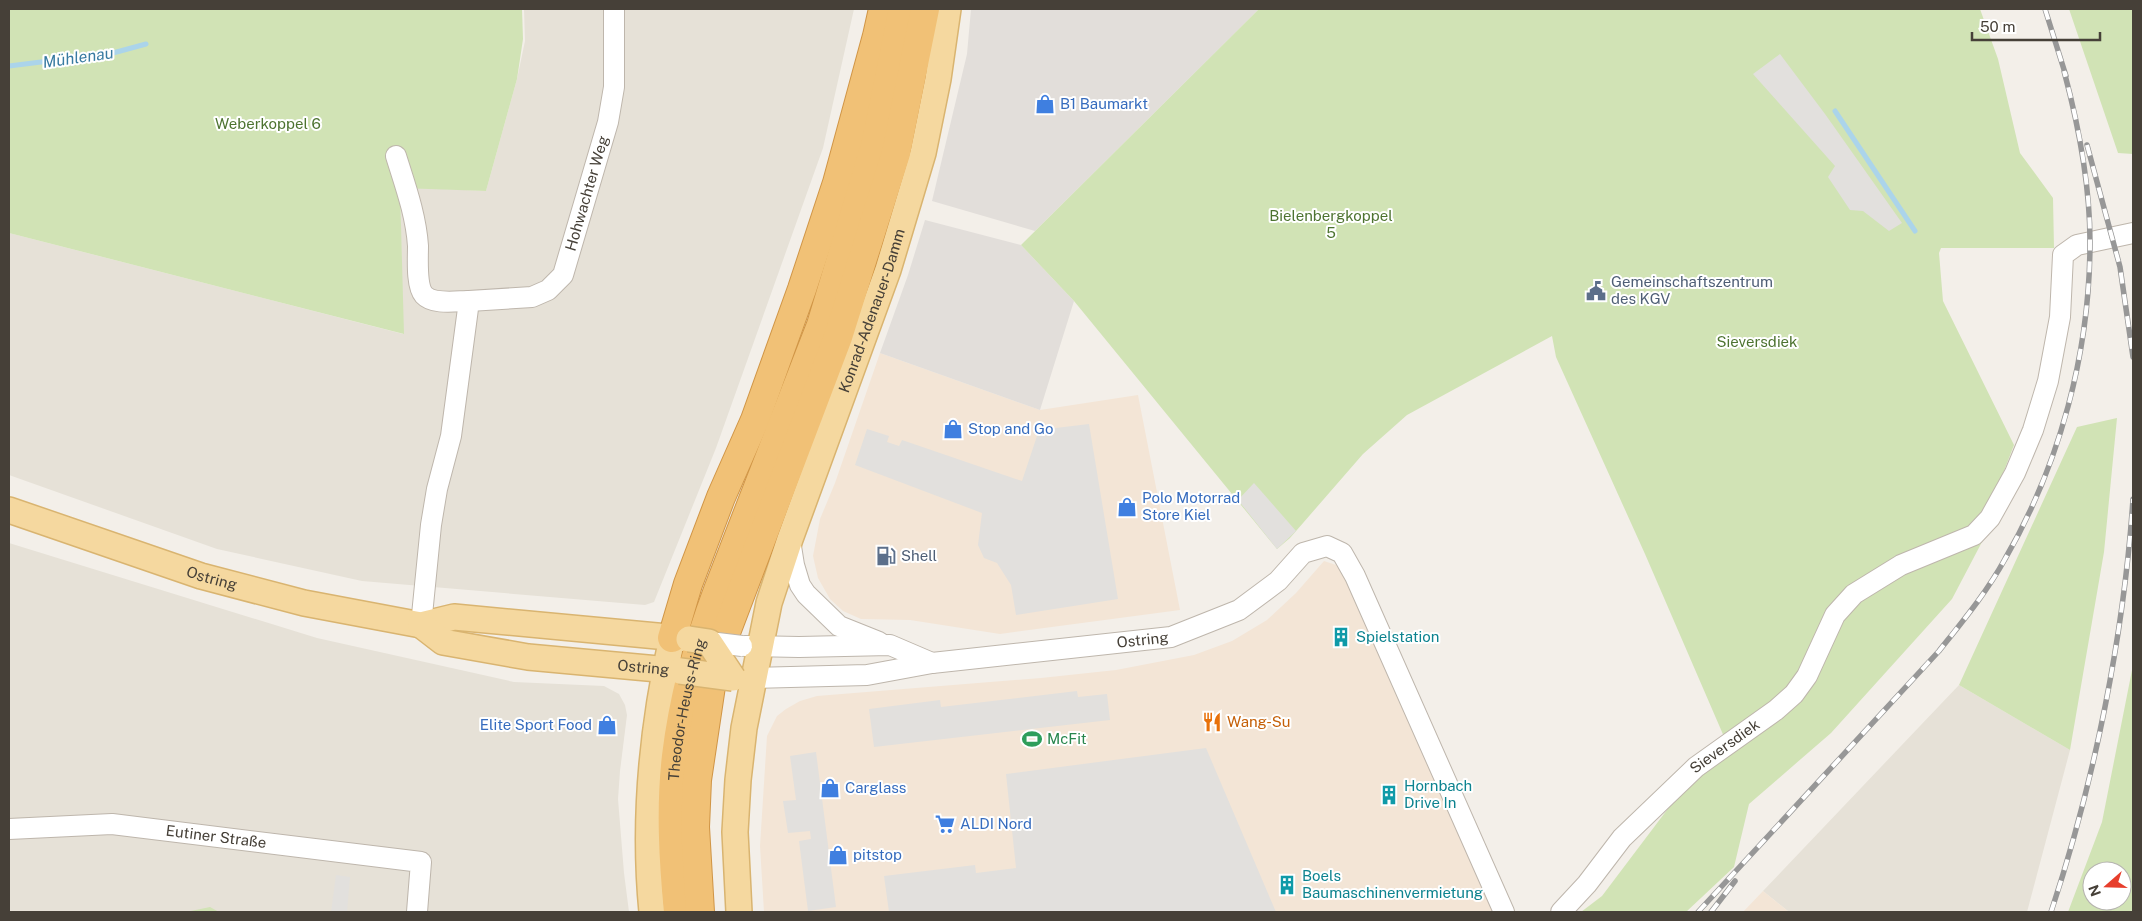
<svg xmlns="http://www.w3.org/2000/svg" width="2142" height="921" font-family="'Public Sans',sans-serif">
<style>
.residential{fill:#e6e1d7}
.commercial{fill:#f3e5d6}
.industrial{fill:#e2deda}
.green{fill:#d1e3b5;fill-rule:evenodd}
.parking{fill:#e2e0dd}
.lines{fill:none;stroke-linecap:round;stroke-linejoin:round}
.stream{stroke:#abd4ea;stroke-width:5}
.minor-casing{stroke:#beb6ac;stroke-width:22}
.major-casing{stroke:#d9b470;stroke-width:28}
.highway-casing{stroke:#d09546;stroke-width:30}
.minor{stroke:#fff;stroke-width:20}
.major{stroke:#f5d89f;stroke-width:25}
.highway{stroke:#f1c176;stroke-width:28}
.rail-casing{stroke:#979797;stroke-width:5.5}
.rail{stroke:#fff;stroke-width:4;stroke-dasharray:11;stroke-linecap:butt}
.minor-bridge-casing{stroke:#beb6ac;stroke-width:22;stroke-linecap:butt}
.major-bridge-casing{stroke:#d9b470;stroke-width:28;stroke-linecap:butt}
.minor-bridge{stroke:#fff;stroke-width:20}
.major-bridge{stroke:#f5d89f;stroke-width:25}
.labels{text-anchor:middle;stroke-width:4;stroke-linejoin:round;paint-order:stroke}
.shop-label{font-size:15px;fill:#366cbe;stroke:#fff;text-anchor:start}
.park-label{font-size:15px;fill:#4d7330;stroke:#fff}
.street-label{font-size:15px;fill:#464038;stroke:#fff}
.service-label{font-size:15px;fill:#4e5e75;stroke:#fff;text-anchor:start}
.culture-label{font-size:15px;fill:#0d838f;stroke:#fff;text-anchor:start}
.food-label{font-size:15px;fill:#c56008;stroke:#fff;text-anchor:start}
.leisure-label{font-size:15px;fill:#27864d;stroke:#fff;text-anchor:start}
.water-label{font-size:16px;font-style:italic;fill:#387aa1;stroke:#fff}
</style>
<rect width="100%" height="100%" fill="#f3efe9"/>
<!-- residential -->
<path class="residential" d="M 524,9 L 854,9 L 823,148 L 716,448 L 654,602 L 645,605 L 362,581 L 217,549 L 9,475 L 9,233 L 403,334 L 400,187 L 486,191 L 517,79 L 525,41 Z
M 9,543 L 317,638 L 514,682 L 604,686 L 619,694 L 625,705 L 627,715 L 620,771 L 618,799 L 624,873 L 629,912 L 9,912 Z
M 1959,685 L 2070,750 L 2027,912 L 1789,912 L 1763,891 Z"/>
<!-- commercial -->
<path class="commercial" d="M 880,353 L 1040,410 L 1138,395 L 1180,610 L 1000,634 L 910,620 L 861,619 L 843,611 L 830,599 L 818,578 L 813,556 L 820,519 L 835,483 Z
M 1324,561 L 1336,565 L 1346,579 L 1496,912 L 764,912 L 760,846 L 767,736 L 777,716 L 786,709 L 800,701 L 817,696 L 1041,678 L 1116,670 L 1194,655 L 1232,641 L 1267,620 L 1296,593 Z
M 1763,891 L 1789,912 L 1743,912 Z"/>
<!-- industrial -->
<path class="industrial" d="M 971,9 L 1259,9 L 1035,231 L 932,201 L 967,54 Z
M 925,220 L 1021,245 L 1074,301 L 1040,410 L 880,353 L 908,275 Z"/>
<!-- green -->
<path class="green" d="M 9,9 L 522,9 L 523,39 L 517,79 L 486,191 L 400,188 L 404,334 L 9,233 Z
M 1259,9 L 1980,9 L 1998,59 L 2020,153 L 2053,198 L 2054,248 L 1941,248 L 1939,253 L 1943,301 L 2014,445 L 1992,502 L 1969,528 L 1983,540 L 1952,599 L 1831,733 L 1749,804 L 1734,867 L 1686,912 L 1581,912 L 1602,896 L 1710,753 L 1725,739 L 1645,554 L 1556,357 L 1552,336 L 1407,415 L 1363,454 L 1290,538 L 1277,549 L 1074,301 L 1021,245 Z
M 2069,9 L 2133,9 L 2133,154 L 2118,153 Z
M 2117,418 L 2104,552 L 2070,750 L 1959,685 L 2077,427 Z
M 2133,665 L 2133,912 L 2068,912 L 2102,822 ZM 2092,871 L 2122,871 L 2122,901 L 2092,901 Z
M 210,907 L 219,912 L 186,912 Z"/>
<!-- parking -->
<path class="parking" d="M 1780,54 L 1825,114 L 1902,223 L 1889,231 L 1863,211 L 1850,210 L 1828,177 L 1835,166 L 1753,74 Z
M 1089,424 L 1118,599 L 1016,615 L 1011,585 L 997,563 L 984,558 L 978,545 L 982,513 L 855,465 L 867,429 L 889,436 L 887,442 L 899,446 L 902,440 L 1022,481 L 1039,430 Z
M 1254,483 L 1296,531 L 1277,549 L 1238,500 Z
M 1077,691 L 1078,697 L 1107,694 L 1110,720 L 874,747 L 869,709 L 940,700 L 941,707 Z
M 1206,748 L 1276,912 L 889,912 L 884,876 L 975,865 L 976,873 L 1016,868 L 1006,774 Z
M 816,752 L 836,907 L 808,911 L 799,841 L 811,839 L 810,831 L 788,833 L 783,801 L 796,800 L 790,756 Z
M 336,875 L 350,877 L 347,912 L 331,912 Z"/>
<g class="lines">
<!-- stream -->
<path class="stream" d="M 9,66 L 113,53 L 146,44
M 1835,111 L 1915,231"/>
<defs>
<g id="minor">
<path d="M 396,156 C 405,185 416,215 418,246 C 418,258 416,286 424,295 C 433,305 457,301 469,301"/>
<path d="M 790,540 L 794,565 L 800,585 L 806,594 L 839,626 L 879,642"/>
<path id="s1" d="M 421,625 L 431,525 L 437,489 L 451,436 L 469,301 L 532,297 L 548,290 L 563,275 L 608,122 L 614,87 L 614,9"/>
<path d="M 745,646 L 799,647 L 890,645 L 932,663"/>
<path id="s2" d="M 754,678 L 867,675 L 932,663 L 1171,637 L 1239,610 L 1278,581 L 1303,553 L 1327,546 L 1342,553 L 1355,576 L 1504,912"/>
<path id="s3" d="M 9,829 L 112,824 L 421,862 L 417,912"/>
<path id="s4" d="M 1561,912 L 1587,884 L 1622,838 L 1696,767 L 1776,710 L 1794,694 L 1807,676 L 1835,615 L 1854,594 L 1901,565 L 1974,535 L 1990,518 L 2015,473 L 2033,430 L 2048,381 L 2060,317 L 2063,255 L 2077,245 L 2133,233"/>
</g>
<g id="major">
<path id="s5" d="M 9,510 L 201,576 L 304,603 L 421,625 L 454,617 L 689,639"/>
<path id="s6" d="M 421,625 L 443,642 L 528,657 L 680,671"/>
<path d="M 652,912 C 643,820 652,728 672,638"/>
<path id="s7" d="M 739,912 L 735,832 L 738,780 L 744,728 L 769,603 L 790,539 L 888,270 L 923,153 L 938,79 L 948,9"/>
</g>
<g id="highway">
<path d="M 672,638 L 688,584 L 721,497 L 755,420 L 802,289 L 837,183 L 877,36 L 883,9"/>
<path id="s8" d="M 678,912 C 673,860 670,808 676,756 C 683,699 698,643 718,590 L 821,325 L 875,146 L 903,9"/>
<path d="M 700,912 L 695,827 L 697,780 L 711,686 L 725,635 L 838,337 L 896,153 L 925,9"/>
</g>
</defs>
<!-- minor casing -->
<use href="#minor" class="minor-casing"/>
<!-- major casing -->
<use href="#major" class="major-casing"/>
<!-- highway casing -->
<use href="#highway" class="highway-casing"/>
<!-- minor -->
<use href="#minor" class="minor"/>
<!-- major -->
<use href="#major" class="major"/>
<!-- highway -->
<use href="#highway" class="highway"/>
<defs>
<path id="rail" d="M 2045,9 L 2066,76
M 2087,145 L 2120,267 L 2133,357
M 1698,912 L 1939,651 C 1962,622 1987,592 2005,559 C 2060,464 2090,352 2090,242 C 2090,184 2079,127 2064,71
M 1711,912 L 1735,881
M 2051,912 C 2094,783 2124,635 2133,499"/>
</defs>
<!-- rail casing -->
<use href="#rail" class="rail-casing"/>
<!-- rail -->
<use href="#rail" class="rail"/>
<defs>
<path id="minor-bridge" d="M 709,642 L 742,646"/>
<path id="major-bridge" d="M 689,639 L 709,642 L 733,678
M 680,671 L 733,678"/>
</defs>
<!-- minor-bridge casing -->
<use href="#minor-bridge" class="minor-bridge-casing"/>
<!-- major-bridge casing -->
<use href="#major-bridge" class="major-bridge-casing"/>
<!-- minor-bridge -->
<use href="#minor-bridge" class="minor-bridge"/>
<!-- major-bridge -->
<use href="#major-bridge" class="major-bridge"/>
</g>
<!-- icons -->
<defs>
<symbol id="shop-bare" viewBox="-9 -9 18 18"><path d="M-5-2.5h2.3a2.7 3.5 0 0 1 5.4 0H5L5.5 6h-11ZM-1.5-2.5h3a1.5 2.3 0 0 0-3 0Z" fill="#3f7fe0" stroke="#fff" stroke-width="2.5" paint-order="stroke"/></symbol>
<symbol id="civic-bare" viewBox="-9 -9 18 18"><path d="M-.6-6.5H3V-4.5H.6V-3L4-1V1h2V6H-6V1h2V-1L-.6-3ZM-1.2 2.5V6h2.4V2.5Z" fill="#5c6f8a" stroke="#fff" stroke-width="2.5" paint-order="stroke"/></symbol>
<symbol id="fuel-bare" viewBox="-9 -9 18 18"><path d="M-5.5-6h7V0h2V4h1.3V-2.5L3-4.5l.8-.8L6-3V5H2.5V1h-1V6h-7ZM-4.2-4.7v3.2H.2V-4.7Z" fill="#5c6f8a" stroke="#fff" stroke-width="2.5" paint-order="stroke"/></symbol>
<symbol id="building-bare" viewBox="-9 -9 18 18"><path d="M-4-6H4V6H1V3H-1V6H-4ZM-2.5-4.3h1.7v1.8h-1.7ZM.8-4.3h1.7v1.8H.8ZM-2.5-1h1.7V.8h-1.7ZM.8-1h1.7V.8H.8Z" fill="#0f9aa8" stroke="#fff" stroke-width="2.5" paint-order="stroke"/></symbol>
<symbol id="restaurant-bare" viewBox="-9 -9 18 18"><path d="M-5-6h1v4h1v-4h1v4h1v-4h1v5L-1.5 .5V6h-2V.5L-5-1ZM5-6V6H3V1.5H1.5Q1.5-4 5-6Z" fill="#e8710a" stroke="#fff" stroke-width="2.5" paint-order="stroke"/></symbol>
<symbol id="stadium-bare" viewBox="-9 -9 18 18"><path d="M0-5a6.5 5 0 1 0 0 10a6.5 5 0 1 0 0-10ZM-3.5-1.8h7v3.6h-7Z" fill="#2e9e5b" stroke="#fff" stroke-width="2.5" paint-order="stroke"/></symbol>
<symbol id="supermarket-bare" viewBox="-9 -9 18 18"><path d="M-6-5.5h2.5l.6 2H6L4.5 2H-2.5L-4.4-4H-6ZM-1.5 3.2a1.3 1.3 0 1 0 .1 0ZM3 3.2a1.3 1.3 0 1 0 .1 0Z" fill="#3f7fe0" stroke="#fff" stroke-width="2.5" paint-order="stroke"/></symbol>
</defs>
<g fill-rule="evenodd">
<use href="#shop-bare" x="1031" y="90" width="28" height="28"/>
<use href="#civic-bare" x="1582" y="277" width="28" height="28"/>
<use href="#shop-bare" x="939" y="415" width="28" height="28"/>
<use href="#shop-bare" x="1113" y="493" width="28" height="28"/>
<use href="#fuel-bare" x="872" y="542" width="28" height="28"/>
<use href="#building-bare" x="1327" y="623" width="28" height="28"/>
<use href="#restaurant-bare" x="1198" y="708" width="28" height="28"/>
<use href="#shop-bare" x="593" y="711" width="28" height="28"/>
<use href="#stadium-bare" x="1018" y="725" width="28" height="28"/>
<use href="#shop-bare" x="816" y="774" width="28" height="28"/>
<use href="#building-bare" x="1375" y="781" width="28" height="28"/>
<use href="#supermarket-bare" x="931" y="810" width="28" height="28"/>
<use href="#shop-bare" x="824" y="841" width="28" height="28"/>
<use href="#building-bare" x="1273" y="871" width="28" height="28"/>
</g>
<g class="labels">
<!-- shop labels -->
<g class="shop-label">
<text x="1060" y="109">B1 Baumarkt</text>
<text x="968" y="434">Stop and Go</text>
<text x="1142" y="503">Polo Motorrad<tspan x="1142" dy="17">Store Kiel</tspan></text>
<text x="592" y="730" text-anchor="end">Elite Sport Food</text>
<text x="845" y="793">Carglass</text>
<text x="960" y="829">ALDI Nord</text>
<text x="853" y="860">pitstop</text>
</g>
<!-- park labels -->
<g class="park-label">
<text x="268" y="129">Weberkoppel 6</text>
<text x="1331" y="221">Bielenbergkoppel<tspan x="1331" dy="17">5</tspan></text>
<text x="1757" y="347">Sieversdiek</text>
</g>
<!-- street labels -->
<g class="street-label">
<text dy="5" stroke="none"><textPath href="#s1" startOffset="515">Hohwachter Weg</textPath></text>
<text dy="5" stroke="none"><textPath href="#s7" startOffset="622">Konrad-Adenauer-Damm</textPath></text>
<text dy="5" stroke="none"><textPath href="#s5" startOffset="214">Ostring</textPath></text>
<text dy="5" stroke="none"><textPath href="#s2" startOffset="391">Ostring</textPath></text>
<text dy="5" stroke="none"><textPath href="#s6" startOffset="230">Ostring</textPath></text>
<text dy="5" stroke="none"><textPath href="#s8" startOffset="204">Theodor-Heuss-Ring</textPath></text>
<text dy="5" stroke="none"><textPath href="#s4" startOffset="234">Sieversdiek</textPath></text>
<text dy="5" stroke="none"><textPath href="#s3" startOffset="208">Eutiner Straße</textPath></text>
</g>
<!-- service labels -->
<g class="service-label">
<text x="1611" y="287">Gemeinschaftszentrum<tspan x="1611" dy="17">des KGV</tspan></text>
<text x="901" y="561">Shell</text>
</g>
<!-- culture labels -->
<g class="culture-label">
<text x="1356" y="642">Spielstation</text>
<text x="1404" y="791">Hornbach<tspan x="1404" dy="17">Drive In</tspan></text>
<text x="1302" y="881">Boels<tspan x="1302" dy="17">Baumaschinenvermietung</tspan></text>
</g>
<!-- food labels -->
<g class="food-label">
<text x="1227" y="727">Wang-Su</text>
</g>
<!-- leisure labels -->
<g class="leisure-label">
<text x="1047" y="744">McFit</text>
</g>
<!-- water labels -->
<g class="water-label">
<text transform="translate(78 57) rotate(-8)" y="6">Mühlenau</text>
</g>
</g>
<!-- border -->
<rect width="2142" height="921" fill="none" stroke="#464038" stroke-width="20"/>
<!-- north arrow -->
<g transform="translate(2107 886) rotate(250)"><circle r="24" fill="#ffffff" stroke="#b5b3af"/>
<path d="M0-4L9 19L0 12L-9 19Z" fill="#e73e2c"/>
<text y="-8" font-size="14" font-weight="bold" text-anchor="middle" fill="#464038">N</text>
</g>
<!-- scale -->
<path d="M1972 32v8h128v-8" fill="none" stroke="#464038" stroke-width="2.5"/>
<text x="1980" y="32" font-size="15" fill="#464038" stroke="#ffffff" stroke-width="4" paint-order="stroke">50 m</text>
</svg>
